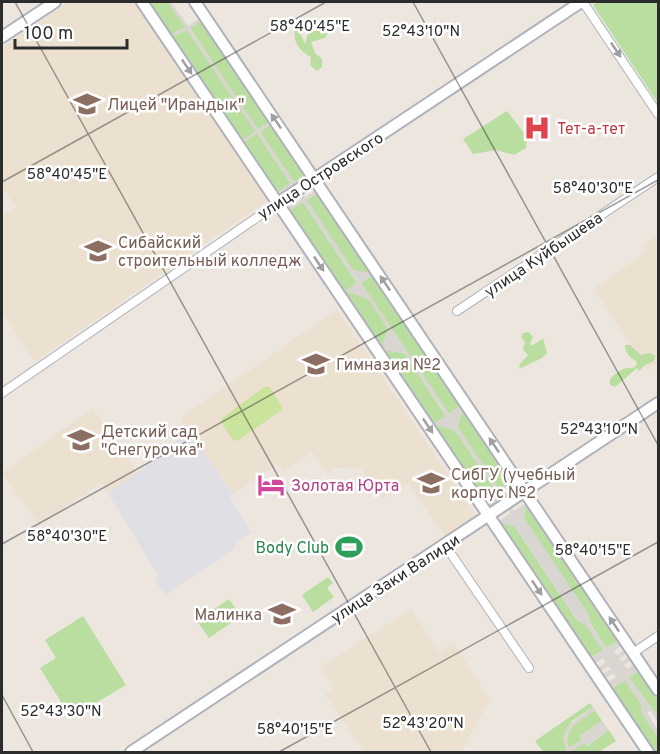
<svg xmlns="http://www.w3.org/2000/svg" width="660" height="754" font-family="Overpass,sans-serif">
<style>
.industrial{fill:#e0dfe5}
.education{fill:#ece1d0}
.green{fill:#b9dea0}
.pitch{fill:#cae49d}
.plaza{fill:#d9d5d1}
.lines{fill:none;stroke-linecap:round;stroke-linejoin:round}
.street-casing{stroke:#afb2bb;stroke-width:10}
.secondary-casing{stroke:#afb2bb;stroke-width:14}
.street{stroke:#fff;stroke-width:8}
.secondary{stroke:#fff;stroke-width:10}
.oneway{fill:#a0a0a0}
.ticks{fill:none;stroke:#2c2c2c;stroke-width:1.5;stroke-opacity:0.45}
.labels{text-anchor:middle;stroke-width:5;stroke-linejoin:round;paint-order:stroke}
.education-label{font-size:16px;fill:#785e54;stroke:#fff;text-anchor:start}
.health-label{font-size:16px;fill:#be3a42;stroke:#fff;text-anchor:start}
.street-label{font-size:16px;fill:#2c2c2c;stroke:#fff}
.hotel-label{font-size:16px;fill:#b23c85;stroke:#fff;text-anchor:start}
.leisure-label{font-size:16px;fill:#27864d;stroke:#fff;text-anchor:end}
.ticks-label{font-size:15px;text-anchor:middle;fill:#2c2c2c;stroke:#fff;stroke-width:5;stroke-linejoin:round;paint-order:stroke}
</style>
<rect width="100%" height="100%" fill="#ece6df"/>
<!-- industrial -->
<path class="industrial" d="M 190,432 L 233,494 L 229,496 L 252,532 L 234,544 L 236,548 L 165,595 L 154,579 L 158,575 L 108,493 L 171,449 L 170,445 Z"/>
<!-- education -->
<path class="education" d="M 68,2 L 140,2 L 269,199 L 35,362 L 2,312 L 2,216 L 16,208 L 2,186 L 2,48 Z
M 658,234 L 658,362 L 647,370 L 594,289 L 646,252 L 644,244 Z
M 337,310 L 476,516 L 472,522 L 446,538 L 408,483 L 383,499 L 371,483 L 369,484 L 361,467 L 333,468 L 327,473 L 312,452 L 283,472 L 277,464 L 233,494 L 180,418 Z
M 93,408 L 137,473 L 108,493 L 101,483 L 39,525 L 2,473 Z
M 411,609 L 439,652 L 453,643 L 490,699 L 461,752 L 364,752 L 325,694 L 333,689 L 320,668 Z"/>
<!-- green -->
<path class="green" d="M 148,2 L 168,2 L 185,27 L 171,35 Z
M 598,2 L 658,2 L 658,103 L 593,5 Z
M 202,20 L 271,121 L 258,130 L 190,28 Z
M 324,28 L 328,33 L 325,38 L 311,42 L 315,53 L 322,59 L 322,67 L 317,71 L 310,65 L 311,57 C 301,52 292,42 295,30 L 299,31 L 305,44 L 308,33 Z
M 187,30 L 256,131 L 243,140 L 172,37 Z
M 507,111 L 527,137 L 526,148 L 514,155 L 496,150 L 473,154 L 463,139 Z
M 272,123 L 307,174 L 294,182 L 260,132 Z
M 257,133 L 291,184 L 278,192 L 244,142 Z
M 319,193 L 372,273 L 370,274 L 353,270 L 306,200 Z
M 303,202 L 357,283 L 344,292 L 290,210 Z
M 373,275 L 461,405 L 449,414 L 361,283 Z
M 348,292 L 368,298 L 388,329 L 382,348 L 345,293 Z
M 529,332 L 533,337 L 530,343 L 532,346 L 543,338 L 547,353 L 542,358 L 519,369 L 520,364 L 528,355 L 523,350 L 525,342 L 521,337 L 523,333 Z
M 625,345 L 630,345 L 641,355 L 650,353 L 655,356 L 654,361 L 645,365 L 639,371 L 637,368 L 615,387 L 610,385 L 610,379 C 617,372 623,367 633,368 L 637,365 L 636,361 C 629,357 626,354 625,345 Z
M 383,350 L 404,353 L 446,416 L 433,425 Z
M 463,408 L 512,481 L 499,489 L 457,427 Z
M 437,425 L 455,430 L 496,491 L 483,500 L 434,427 Z
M 528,506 L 619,640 L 606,648 L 524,518 L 525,508 Z
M 504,524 L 514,526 L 576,619 L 586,625 L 603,650 L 590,658 L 500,526 Z
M 328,577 L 333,583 L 327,588 L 334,597 L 313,612 L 302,595 Z
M 229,599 L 241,616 L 209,638 L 197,621 Z
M 83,616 L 126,685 L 71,718 L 40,668 L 56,658 L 45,640 Z
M 640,670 L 658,698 L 658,717 L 629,677 Z
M 625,680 L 641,704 L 642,713 L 658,738 L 658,752 L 654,752 L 611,689 Z
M 590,703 L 593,707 L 572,721 L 563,737 L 567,752 L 543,752 L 535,741 Z
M 595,710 L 602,721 L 580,736 L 582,740 L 569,749 C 561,728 580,720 595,710 Z
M 609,730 L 616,741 L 599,752 L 571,751 L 584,742 L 587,746 Z"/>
<!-- pitch -->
<path class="pitch" d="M 264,387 L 269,387 L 282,406 L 282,410 L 237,441 L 233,440 L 221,422 L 222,418 Z"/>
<!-- plaza -->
<path class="plaza" d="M 168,2 L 171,2 L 188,26 L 200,18 L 202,20 L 190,29 L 258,129 L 271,121 L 272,123 L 260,132 L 294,182 L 307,174 L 305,179 L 282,194 L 278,192 L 291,184 L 257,133 L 244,142 L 243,140 L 255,131 L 187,30 L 172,37 L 171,35 L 185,27 Z
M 317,190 L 319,193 L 307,200 L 353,270 L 372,273 L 373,275 L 361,283 L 449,413 L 461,405 L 463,408 L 458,427 L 499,489 L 512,481 L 513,482 L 500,491 L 503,494 L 515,486 L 517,491 L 490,508 L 486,505 L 499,496 L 497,493 L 484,502 L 483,500 L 496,491 L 456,431 L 437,425 L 434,427 L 433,425 L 446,415 L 404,353 L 383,350 L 382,348 L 388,329 L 368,299 L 348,292 L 345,293 L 344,292 L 357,282 L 303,202 L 290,210 L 288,207 L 301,200 L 299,196 L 303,194 L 305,197 Z
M 526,503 L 528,506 L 525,508 L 524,518 L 589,615 L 590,624 L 606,648 L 619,640 L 622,645 L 614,651 L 617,655 L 625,649 L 628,652 L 619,659 L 622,662 L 630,656 L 632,659 L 624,665 L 627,669 L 635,664 L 640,670 L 629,677 L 658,717 L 658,723 L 651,711 L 647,712 L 658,731 L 658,738 L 642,713 L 641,704 L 625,680 L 611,689 L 607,683 L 616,677 L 614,673 L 604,679 L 602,675 L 611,669 L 608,666 L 599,672 L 597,669 L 606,662 L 603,658 L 594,664 L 590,659 L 603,650 L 586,625 L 576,619 L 514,526 L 504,524 L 500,526 L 498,522 L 510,513 L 508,509 L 511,507 L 514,511 Z
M 593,707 L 595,710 L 570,728 L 566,738 L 568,748 L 582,740 L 580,736 L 602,721 L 609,730 L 586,746 L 584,743 L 571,752 L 567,752 L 563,737 L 567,726 Z"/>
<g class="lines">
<defs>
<path id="street" d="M 583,2 L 658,114
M 457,311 L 658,177
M 2,393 L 278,203
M 445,545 L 529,668
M 633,653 L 658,636"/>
<path id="secondary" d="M 142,2 L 648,752
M 195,2 L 658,690
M 2,37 L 55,2
M 278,203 L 581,2
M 131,752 L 658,403"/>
</defs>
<!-- street casing -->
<use href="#street" class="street-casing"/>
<!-- secondary casing -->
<use href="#secondary" class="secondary-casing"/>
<!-- street -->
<use href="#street" class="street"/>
<!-- secondary -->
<use href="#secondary" class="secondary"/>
</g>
<!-- one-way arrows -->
<defs><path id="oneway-solid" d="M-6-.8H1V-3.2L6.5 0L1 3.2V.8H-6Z" transform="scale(1.5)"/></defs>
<g class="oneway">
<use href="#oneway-solid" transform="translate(616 50) rotate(56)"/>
<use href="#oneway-solid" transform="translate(187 67) rotate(56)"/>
<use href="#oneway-solid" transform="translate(276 121) rotate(-124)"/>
<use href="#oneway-solid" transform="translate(319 264) rotate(56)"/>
<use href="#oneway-solid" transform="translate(385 283) rotate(-124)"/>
<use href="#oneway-solid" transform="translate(428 426) rotate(56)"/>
<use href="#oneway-solid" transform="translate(494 445) rotate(-124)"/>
<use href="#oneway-solid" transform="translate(537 588) rotate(56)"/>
<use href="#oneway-solid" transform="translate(614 624) rotate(-124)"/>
</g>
<!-- ticks -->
<path class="ticks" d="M 15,2 L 431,752M 413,2 L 658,445M 2,182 L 326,2M 2,544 L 658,180M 2,695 L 33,752M 279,752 L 658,542"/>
<!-- icons -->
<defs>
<symbol id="school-bare" viewBox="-9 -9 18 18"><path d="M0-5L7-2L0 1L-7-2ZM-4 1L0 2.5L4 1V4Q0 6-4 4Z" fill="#8d6e63" stroke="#fff" stroke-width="2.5" paint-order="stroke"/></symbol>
<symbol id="hospital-bare" viewBox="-9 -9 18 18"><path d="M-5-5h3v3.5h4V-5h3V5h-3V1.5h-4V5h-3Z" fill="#e0444e" stroke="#fff" stroke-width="2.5" paint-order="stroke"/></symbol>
<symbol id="university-bare" viewBox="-9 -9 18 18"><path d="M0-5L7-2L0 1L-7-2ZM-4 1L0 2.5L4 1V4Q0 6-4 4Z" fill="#8d6e63" stroke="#fff" stroke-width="2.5" paint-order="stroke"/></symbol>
<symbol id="hotel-bare" viewBox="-9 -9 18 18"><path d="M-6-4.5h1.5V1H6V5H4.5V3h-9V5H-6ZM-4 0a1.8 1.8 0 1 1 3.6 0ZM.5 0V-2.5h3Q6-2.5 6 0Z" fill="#d1479c" stroke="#fff" stroke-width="2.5" paint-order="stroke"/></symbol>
<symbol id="stadium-bare" viewBox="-9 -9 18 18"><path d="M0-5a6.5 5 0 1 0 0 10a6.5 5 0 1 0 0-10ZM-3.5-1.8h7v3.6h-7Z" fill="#2e9e5b" stroke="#fff" stroke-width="2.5" paint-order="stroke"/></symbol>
</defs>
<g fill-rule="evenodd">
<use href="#school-bare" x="68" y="85" width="38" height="38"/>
<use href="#hospital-bare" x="518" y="109" width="38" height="38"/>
<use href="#university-bare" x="79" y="232" width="38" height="38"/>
<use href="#school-bare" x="297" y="345" width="38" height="38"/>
<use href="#school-bare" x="62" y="421" width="38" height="38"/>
<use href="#university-bare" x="412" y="464" width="38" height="38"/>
<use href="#hotel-bare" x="252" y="466" width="38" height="38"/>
<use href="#stadium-bare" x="330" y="528" width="38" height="38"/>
<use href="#school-bare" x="263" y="595" width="38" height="38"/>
</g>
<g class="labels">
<!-- education labels -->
<g class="education-label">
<text x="107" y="110">Лицей "Ирандык"</text>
<text x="118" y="248">Сибайский<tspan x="118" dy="18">строительный колледж</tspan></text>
<text x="336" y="370">Гимназия №2</text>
<text x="101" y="437">Детский сад<tspan x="101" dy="18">"Снегурочка"</tspan></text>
<text x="451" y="480">СибГУ (учебный<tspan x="451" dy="18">корпус №2</tspan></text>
<text x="262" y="620" text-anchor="end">Малинка</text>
</g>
<!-- health labels -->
<g class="health-label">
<text x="557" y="134">Тет-а-тет</text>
</g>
<!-- street labels -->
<g class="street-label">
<text transform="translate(320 175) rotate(-33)" y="6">улица Островского</text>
<text transform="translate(543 254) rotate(-34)" y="6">улица Куйбышева</text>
<text transform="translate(395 578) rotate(-33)" y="6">улица Заки Валиди</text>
</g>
<!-- hotel labels -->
<g class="hotel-label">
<text x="291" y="491">Золотая Юрта</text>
</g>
<!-- leisure labels -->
<g class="leisure-label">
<text x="329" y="553">Body Club</text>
</g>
</g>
<g class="ticks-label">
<text x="310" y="31">58°40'45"E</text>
<text x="421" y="36">52°43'10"N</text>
<text x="67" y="179">58°40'45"E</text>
<text x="593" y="193">58°40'30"E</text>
<text x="599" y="434">52°43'10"N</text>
<text x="67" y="541">58°40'30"E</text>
<text x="593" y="555">58°40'15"E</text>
<text x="61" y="716">52°43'30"N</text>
<text x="423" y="728">52°43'20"N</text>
<text x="295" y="734">58°40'15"E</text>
</g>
<!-- border -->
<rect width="660" height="754" fill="none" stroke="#2c2c2c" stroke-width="6"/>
<!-- scale -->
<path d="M15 39v9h112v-9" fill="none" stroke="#2c2c2c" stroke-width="3"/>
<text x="24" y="39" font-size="18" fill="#2c2c2c" stroke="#ffffff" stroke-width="4.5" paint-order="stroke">100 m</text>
</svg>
